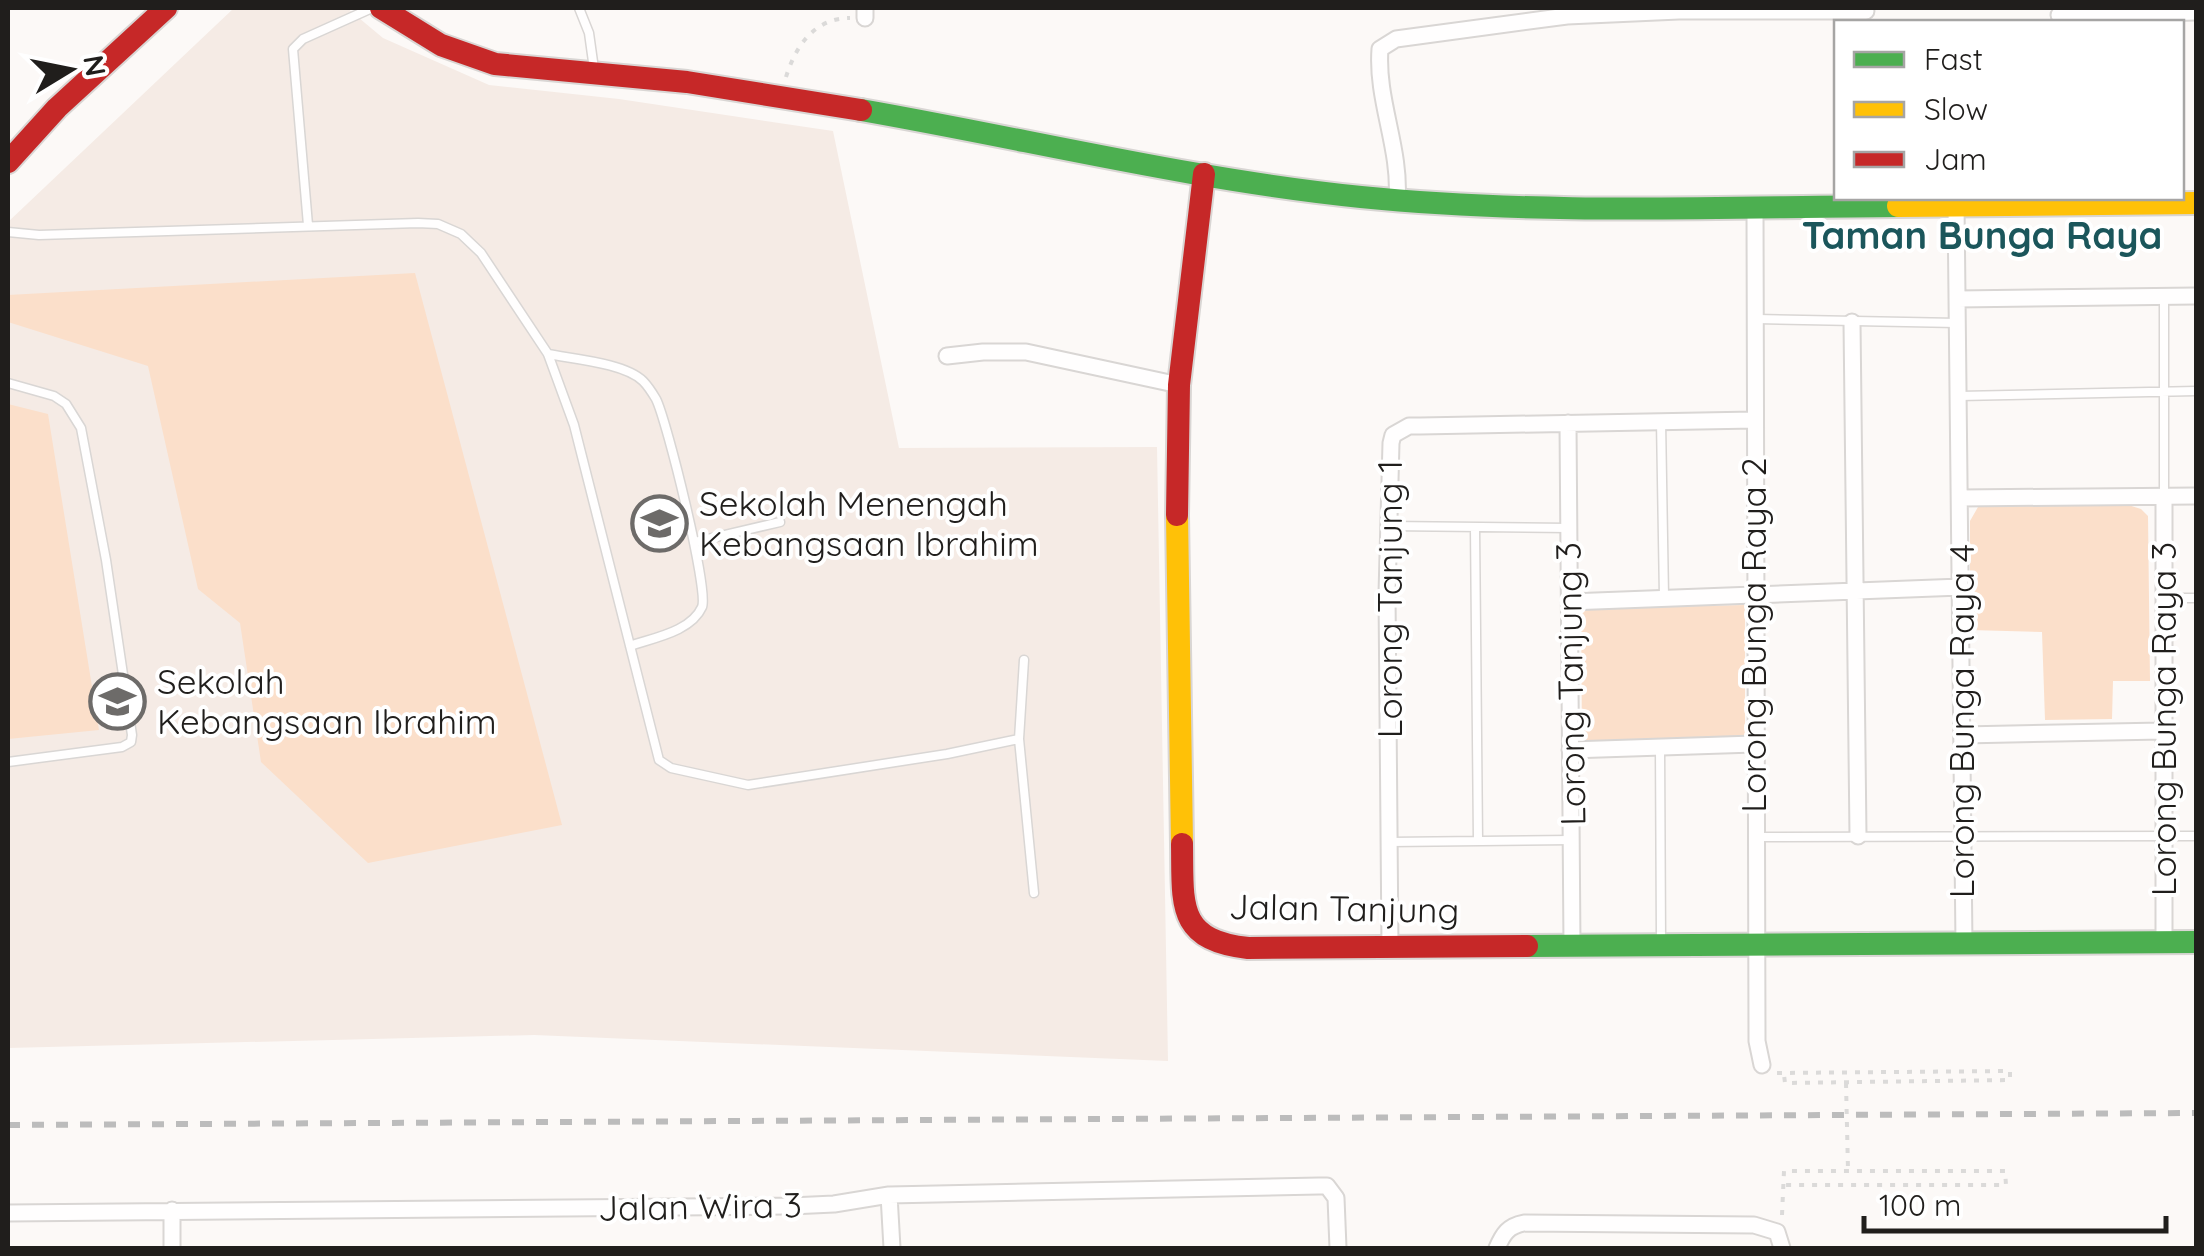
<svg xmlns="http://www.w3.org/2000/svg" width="2204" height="1256" font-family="Quicksand,sans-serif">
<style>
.built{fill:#f5ebe5}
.green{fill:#fbdfca}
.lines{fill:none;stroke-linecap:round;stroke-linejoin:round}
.lane-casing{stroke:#d9d6d4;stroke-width:11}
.street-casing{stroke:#d9d6d4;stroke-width:19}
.fast-casing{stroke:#d9d6d4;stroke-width:26}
.slow-casing{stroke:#d9d6d4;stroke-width:26}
.jam-casing{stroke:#d9d6d4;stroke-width:26}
.path{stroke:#dbdad9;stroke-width:4;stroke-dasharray:5 8;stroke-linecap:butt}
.lane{stroke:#fffefe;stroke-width:8}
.street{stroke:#fffefe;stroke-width:15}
.fast{stroke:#4caf50;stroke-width:22}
.slow{stroke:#ffc107;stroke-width:22}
.jam{stroke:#c62828;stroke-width:22}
.rail{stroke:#bcbcbc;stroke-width:6;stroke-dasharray:12 12;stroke-linecap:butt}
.path-bridge{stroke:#dbdad9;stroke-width:4;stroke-dasharray:5 8;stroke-linecap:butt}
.labels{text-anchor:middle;stroke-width:8;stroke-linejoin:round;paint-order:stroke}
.poi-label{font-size:35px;fill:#201e1c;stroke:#fff;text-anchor:start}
.street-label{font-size:35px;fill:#201e1c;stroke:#fff}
.neighbourhood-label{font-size:38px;font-weight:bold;fill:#1b565b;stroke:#fff}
</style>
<rect width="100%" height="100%" fill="#fcf9f7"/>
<!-- built -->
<path class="built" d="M 234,8 L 347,8 L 383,38 L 489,85 L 619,99 L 833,131 L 899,448 L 1157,447 L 1168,1061 L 534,1035 L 8,1048 L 8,222 Z"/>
<!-- green -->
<path class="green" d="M 415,273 L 562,825 L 368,863 L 261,762 L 240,623 L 198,589 L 148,366 L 8,322 L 8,295 Z
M 8,404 L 48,414 L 99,730 L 8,739 Z
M 2125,504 L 2141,509 L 2148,516 L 2150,681 L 2113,681 L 2112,719 L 2045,720 L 2042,632 L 1970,630 L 1970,521 L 1978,507 L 1986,505 Z
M 1745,605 L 1745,737 L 1582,743 L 1581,608 Z"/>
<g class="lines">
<defs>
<path id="lane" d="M 579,8 L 589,33 L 594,69
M 308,225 L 293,49 L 303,39 L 372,8
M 8,232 L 39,235 L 418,223 L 438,224 L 461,234 L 481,253 L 548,354 L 574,425 L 659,760 L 671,768 L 748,785 L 947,754 L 1019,739
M 2164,296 L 2164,496
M 1757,319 L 1957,323
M 548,354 C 573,359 625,363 643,381 C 647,385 653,394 656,399 C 667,421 709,591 702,607 C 691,632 652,638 630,646
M 8,383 L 54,396 L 66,404 L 81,428 L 106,560 L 132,735 L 131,742 L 122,747 L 8,762
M 1959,396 L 2196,391
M 1661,421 L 1664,597
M 1389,526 L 1569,528
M 1475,527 L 1478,841
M 695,542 L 780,522
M 2163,598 L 2196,598
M 1024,660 L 1019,739 L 1034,893
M 1660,746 L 1661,941
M 1756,837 L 2196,836
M 1390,842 L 1572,840"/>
<path id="street" d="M 865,8 L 865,18
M 2059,15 L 2196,12
M 1397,200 C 1401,148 1376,100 1380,49 L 1396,39 L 1567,16 L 1679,11 L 1866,11
M 1956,204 L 1964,944
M 1755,206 L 1757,1041 L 1762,1065
M 1957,299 L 2196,296
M 1852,322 L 1858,836
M 947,356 L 983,352 L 1026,352 L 1179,385
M 1568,423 L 1572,946
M 2164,496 L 2164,942
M 1960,498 L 2196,496
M 1569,602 L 1961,587
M 1963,735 L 2162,731
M 1570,750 L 1754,744
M 1390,947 L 1387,594 L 1391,443 L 1393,435 L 1409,426 L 1420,426 L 1754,420
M 889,1195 L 892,1248
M 8,1213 L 791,1206 L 834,1204 L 889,1195 L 1319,1186 L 1327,1186 L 1336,1198 L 1338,1248
M 172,1248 L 172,1210
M 1497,1248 C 1503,1234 1508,1226 1524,1223 L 1754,1225 L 1777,1232 L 1782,1248"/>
<path id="fast" d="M 861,110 C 1027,139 1193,180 1361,197 C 1539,215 1719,207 1898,206
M 1527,946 L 2196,942"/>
<path id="slow" d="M 1898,206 L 2196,203
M 1177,515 L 1182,844"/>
<path id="jam" d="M 381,8 L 441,45 L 495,64 L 687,82 L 861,110
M 8,162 L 57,108 L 166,8
M 1177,515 L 1179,385 L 1204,174
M 1182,844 C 1183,904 1176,940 1248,948 L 1527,946"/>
</defs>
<!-- lane casing -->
<use href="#lane" class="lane-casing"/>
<!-- street casing -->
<use href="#street" class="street-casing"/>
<!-- fast casing -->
<use href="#fast" class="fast-casing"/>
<!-- slow casing -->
<use href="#slow" class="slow-casing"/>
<!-- jam casing -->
<use href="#jam" class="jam-casing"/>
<!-- path -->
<path class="path" d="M 786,77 C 796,45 815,18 850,18
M 1777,1073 L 2010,1071 L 2010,1080 L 1785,1083 L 1784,1075
M 1782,1215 L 1784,1171 L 2005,1171 L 2006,1185 L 1785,1185"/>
<!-- lane -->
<use href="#lane" class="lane"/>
<!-- street -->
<use href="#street" class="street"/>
<!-- fast -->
<use href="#fast" class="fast"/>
<!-- slow -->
<use href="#slow" class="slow"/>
<!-- jam -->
<use href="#jam" class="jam"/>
<!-- rail -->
<path class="rail" d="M 8,1125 L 2196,1113"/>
<!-- path-bridge -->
<path class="path-bridge" d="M 1846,1083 L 1848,1170"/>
</g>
<!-- icons -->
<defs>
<symbol id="school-ring" viewBox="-11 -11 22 22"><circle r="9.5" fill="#fff" stroke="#6d6b69" stroke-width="1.5"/><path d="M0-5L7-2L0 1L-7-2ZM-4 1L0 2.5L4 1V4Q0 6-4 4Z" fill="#6d6b69"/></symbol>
</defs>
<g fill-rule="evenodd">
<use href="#school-ring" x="628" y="492" width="63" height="63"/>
<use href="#school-ring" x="86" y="670" width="63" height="63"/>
</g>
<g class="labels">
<!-- poi labels -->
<g class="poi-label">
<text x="699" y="516">Sekolah Menengah<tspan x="699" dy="40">Kebangsaan Ibrahim</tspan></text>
<text x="157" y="694">Sekolah<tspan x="157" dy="40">Kebangsaan Ibrahim</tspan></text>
</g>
<!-- street labels -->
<g class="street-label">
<text transform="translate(1390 599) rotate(-90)" y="12">Lorong Tanjung 1</text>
<text transform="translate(1754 635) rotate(-90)" y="12">Lorong Bunga Raya 2</text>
<text transform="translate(1571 684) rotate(-91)" y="12">Lorong Tanjung 3</text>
<text transform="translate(2164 719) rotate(-90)" y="12">Lorong Bunga Raya 3</text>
<text transform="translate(1962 721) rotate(-90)" y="12">Lorong Bunga Raya 4</text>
<text transform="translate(1344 909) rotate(1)" y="12">Jalan Tanjung</text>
<text transform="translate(700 1207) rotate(-1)" y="12">Jalan Wira 3</text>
</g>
<!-- neighbourhood labels -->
<g class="neighbourhood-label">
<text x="1982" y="249">Taman Bunga Raya</text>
</g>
</g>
<!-- border -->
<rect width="2204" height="1256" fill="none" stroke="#201e1c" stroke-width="20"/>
<!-- legend -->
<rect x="1834" y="20" width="350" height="180" fill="#ffffff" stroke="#a6a5a4" stroke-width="2.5"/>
<rect x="1854" y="52" width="50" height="15" fill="#4caf50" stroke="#a6a5a4" stroke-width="2.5"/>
<text x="1924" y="70" font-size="30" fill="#201e1c">Fast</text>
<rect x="1854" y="102" width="50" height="15" fill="#ffc107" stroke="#a6a5a4" stroke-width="2.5"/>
<text x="1924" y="120" font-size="30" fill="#201e1c">Slow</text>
<rect x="1854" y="152" width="50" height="15" fill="#c62828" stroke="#a6a5a4" stroke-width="2.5"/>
<text x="1924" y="170" font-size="30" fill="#201e1c">Jam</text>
<!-- north arrow -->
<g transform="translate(70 70) rotate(80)" stroke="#ffffff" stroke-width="8" paint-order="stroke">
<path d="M0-8L18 38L0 25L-18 38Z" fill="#201e1c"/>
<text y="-15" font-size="28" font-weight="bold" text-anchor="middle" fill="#201e1c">N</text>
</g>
<!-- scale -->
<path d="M1864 1216v15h302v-15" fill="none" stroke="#201e1c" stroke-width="5"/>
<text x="1879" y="1216" font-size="30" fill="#201e1c" stroke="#ffffff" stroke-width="8" paint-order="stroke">100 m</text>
</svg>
